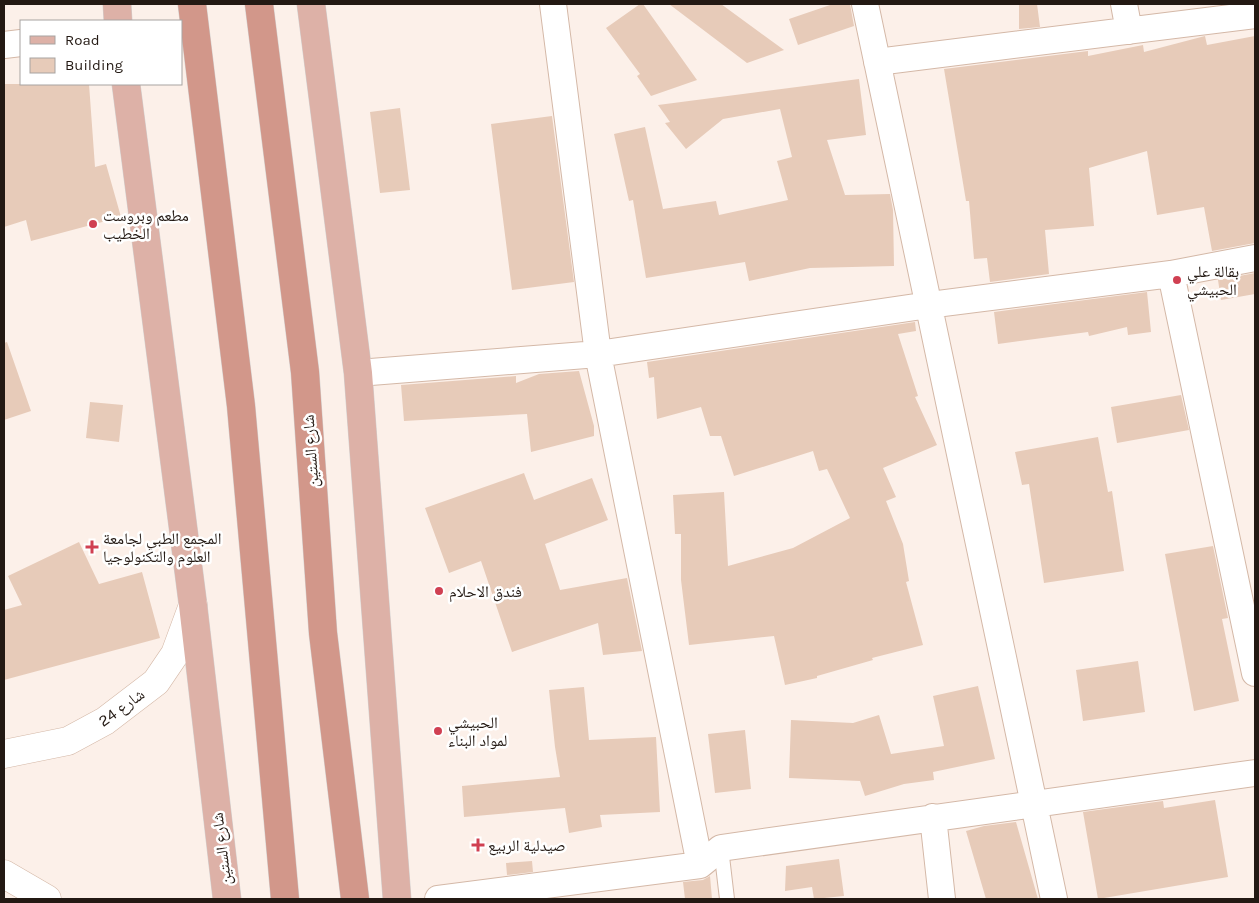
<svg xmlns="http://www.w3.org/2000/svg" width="1259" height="903" font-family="Karla,'Noto Naskh Arabic',sans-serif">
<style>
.building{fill:#e7cbb9}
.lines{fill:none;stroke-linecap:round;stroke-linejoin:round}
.service-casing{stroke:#d4b8a7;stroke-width:16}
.minor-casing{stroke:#d4b8a7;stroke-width:28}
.tertiary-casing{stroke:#d4b8a7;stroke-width:29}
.primary-casing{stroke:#d3d1d0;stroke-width:29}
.trunk-casing{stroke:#d3d1d0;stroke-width:29}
.service{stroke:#fff;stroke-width:14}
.minor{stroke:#fff;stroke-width:26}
.tertiary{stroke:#fff;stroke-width:28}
.primary{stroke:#ddb1a7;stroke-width:28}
.trunk{stroke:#d2978a;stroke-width:28}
.poi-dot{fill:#d04052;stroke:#fff;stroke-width:2}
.labels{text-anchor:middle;stroke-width:5;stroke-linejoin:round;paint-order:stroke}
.poi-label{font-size:16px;fill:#231913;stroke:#fff;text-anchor:start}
.street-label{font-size:16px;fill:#231913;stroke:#fff}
</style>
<rect width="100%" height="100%" fill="#fcf0e9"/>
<!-- building -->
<path class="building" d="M 640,4 L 643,4 L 697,80 L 651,96 L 637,76 L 640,74 L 606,28 Z
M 669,4 L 721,4 L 784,50 L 747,63 Z
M 833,4 L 850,4 L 854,26 L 798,45 L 789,19 Z
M 1019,4 L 1037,4 L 1040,27 L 1019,29 Z
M 1205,36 L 1207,45 L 1255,36 L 1255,243 L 1212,251 L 1204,207 L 1157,215 L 1147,151 L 1089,168 L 1094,226 L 1045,230 L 1049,274 L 990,282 L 987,258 L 974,259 L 969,201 L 966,201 L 944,69 L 1088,51 L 1088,56 L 1143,45 L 1144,52 Z
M 859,79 L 866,135 L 827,140 L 845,195 L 890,194 L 893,210 L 894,266 L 810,268 L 749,281 L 745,262 L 646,278 L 633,200 L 629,201 L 614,134 L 645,127 L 663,209 L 716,201 L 719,215 L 788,200 L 777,161 L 792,157 L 780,109 L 723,119 L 686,149 L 665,123 L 670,122 L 658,105 Z
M 4,84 L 89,84 L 95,167 L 106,164 L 121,217 L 31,241 L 26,220 L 4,227 Z
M 400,108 L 410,190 L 380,193 L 370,112 Z
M 552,116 L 574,282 L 512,290 L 491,124 Z
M 1255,273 L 1255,294 L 1221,300 L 1218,280 Z
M 1147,292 L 1151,332 L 1128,335 L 1127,327 L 1089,336 L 1088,332 L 998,344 L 994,312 Z
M 915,322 L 916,331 L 898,334 L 918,396 L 915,397 L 937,445 L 883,468 L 896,497 L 886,501 L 903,544 L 909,581 L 906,582 L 923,645 L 872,658 L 873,660 L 817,676 L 817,678 L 785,685 L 774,636 L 689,645 L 681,580 L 681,534 L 675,534 L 673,495 L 724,492 L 728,566 L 793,548 L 850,518 L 827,469 L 819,471 L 813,451 L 734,476 L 721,436 L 710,436 L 701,407 L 657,419 L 654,377 L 649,378 L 647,362 Z
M 7,342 L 31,411 L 4,420 L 4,343 Z
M 579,371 L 594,426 L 594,436 L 531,452 L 527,414 L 404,421 L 401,385 L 516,376 L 516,383 L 539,374 Z
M 1181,395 L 1189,430 L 1117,443 L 1111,407 Z
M 90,402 L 123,405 L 119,442 L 86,438 Z
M 1098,437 L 1108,492 L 1112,491 L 1124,571 L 1044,583 L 1029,484 L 1022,485 L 1015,452 Z
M 524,473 L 534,500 L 592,478 L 608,520 L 545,544 L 560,590 L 627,578 L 642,651 L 603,655 L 598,623 L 512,652 L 481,561 L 449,573 L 425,508 Z
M 79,542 L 99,584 L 142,572 L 160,638 L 4,680 L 4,610 L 22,605 L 8,576 Z
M 1213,546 L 1228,618 L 1222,619 L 1239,701 L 1194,711 L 1165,554 Z
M 1138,661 L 1145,712 L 1083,721 L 1076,670 Z
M 978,686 L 995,759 L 933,772 L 934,780 L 904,784 L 865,796 L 860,781 L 789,778 L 791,720 L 853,723 L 879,715 L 891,754 L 944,746 L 933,696 Z
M 584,687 L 589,740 L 656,737 L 660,812 L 600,815 L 602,827 L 569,833 L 565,808 L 464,817 L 462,786 L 560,777 L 555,747 L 549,690 Z
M 745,730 L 751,789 L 715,793 L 708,734 Z
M 1215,800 L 1228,877 L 1098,899 L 1083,812 L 1163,801 L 1164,808 Z
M 1016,822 L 1038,899 L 986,899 L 966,831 L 984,826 Z
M 839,859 L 844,896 L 814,899 L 812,887 L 785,891 L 786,866 Z
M 532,861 L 533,872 L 507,875 L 506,863 Z
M 710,876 L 712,899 L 685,899 L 683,882 L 703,880 Z"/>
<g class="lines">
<defs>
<path id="service" d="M 721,848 L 727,899"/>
<path id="minor" d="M 553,4 L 598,354 L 700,865
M 865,4 L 1054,899
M 1124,4 L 1129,31
M 4,45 L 21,43
M 877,62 L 1255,15
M 1171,274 L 1255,673
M 358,373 L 598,354 L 929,305 L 1171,274 L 1255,258
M 933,817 L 942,899
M 438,899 L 700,865 L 721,848 L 1255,773"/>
<path id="tertiary" d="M 4,754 L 68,741 L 105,721 L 156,682 L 175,654 L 193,605
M 4,874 L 47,899"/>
<path id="primary" d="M 117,4 L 118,21
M 311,4 L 358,373 L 397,899
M 126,84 L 193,605 L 227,899"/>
<path id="trunk" d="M 192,4 L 241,406 L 285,899
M 259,4 L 305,372 L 323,633 L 355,899"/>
</defs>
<!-- service casing -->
<use href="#service" class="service-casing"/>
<!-- minor casing -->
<use href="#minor" class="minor-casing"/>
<!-- tertiary casing -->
<use href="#tertiary" class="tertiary-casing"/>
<!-- primary casing -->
<use href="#primary" class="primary-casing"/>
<!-- trunk casing -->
<use href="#trunk" class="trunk-casing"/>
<!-- service -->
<use href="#service" class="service"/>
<!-- minor -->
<use href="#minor" class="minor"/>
<!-- tertiary -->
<use href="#tertiary" class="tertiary"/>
<!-- primary -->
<use href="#primary" class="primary"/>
<!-- trunk -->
<use href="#trunk" class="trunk"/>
</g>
<!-- markers -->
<g class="poi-dot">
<circle cx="93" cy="224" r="5"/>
<circle cx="1177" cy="280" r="5"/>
<path d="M89.5 539.5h5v5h5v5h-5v5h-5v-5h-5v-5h5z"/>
<circle cx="439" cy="591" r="5"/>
<circle cx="438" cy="731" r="5"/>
<path d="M475.5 837.5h5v5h5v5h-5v5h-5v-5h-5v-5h5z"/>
</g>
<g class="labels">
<!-- poi labels -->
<g class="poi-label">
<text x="103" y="221">مطعم وبروست<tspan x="103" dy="18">الخطيب</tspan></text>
<text x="1187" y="277">بقالة علي<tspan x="1187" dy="18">الحبيشي</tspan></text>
<text x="103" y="544">المجمع الطبي لجامعة<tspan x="103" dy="18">العلوم والتكنولوجيا</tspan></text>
<text x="449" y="597">فندق الاحلام</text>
<text x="448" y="728">الحبيشي<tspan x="448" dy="18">لمواد البناء</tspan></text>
<text x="488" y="851">صيدلية الربيع</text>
</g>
<!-- street labels -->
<g class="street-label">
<text transform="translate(310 451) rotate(-94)" y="6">شارع الستين</text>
<text transform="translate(121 707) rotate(-36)" y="6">شارع 24</text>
<text transform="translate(221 849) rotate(-97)" y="6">شارع الستين</text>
</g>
</g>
<!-- border -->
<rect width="1259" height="903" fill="none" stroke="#231913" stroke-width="10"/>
<!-- legend -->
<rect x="20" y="20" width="162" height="65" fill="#ffffff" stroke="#a7a3a1"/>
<rect x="30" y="36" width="25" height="8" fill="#ddb1a7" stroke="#a7a3a1"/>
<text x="65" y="45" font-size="15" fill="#231913">Road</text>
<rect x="30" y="58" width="25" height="15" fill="#e7cbb9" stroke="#a7a3a1"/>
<text x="65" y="70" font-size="15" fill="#231913">Building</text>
</svg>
